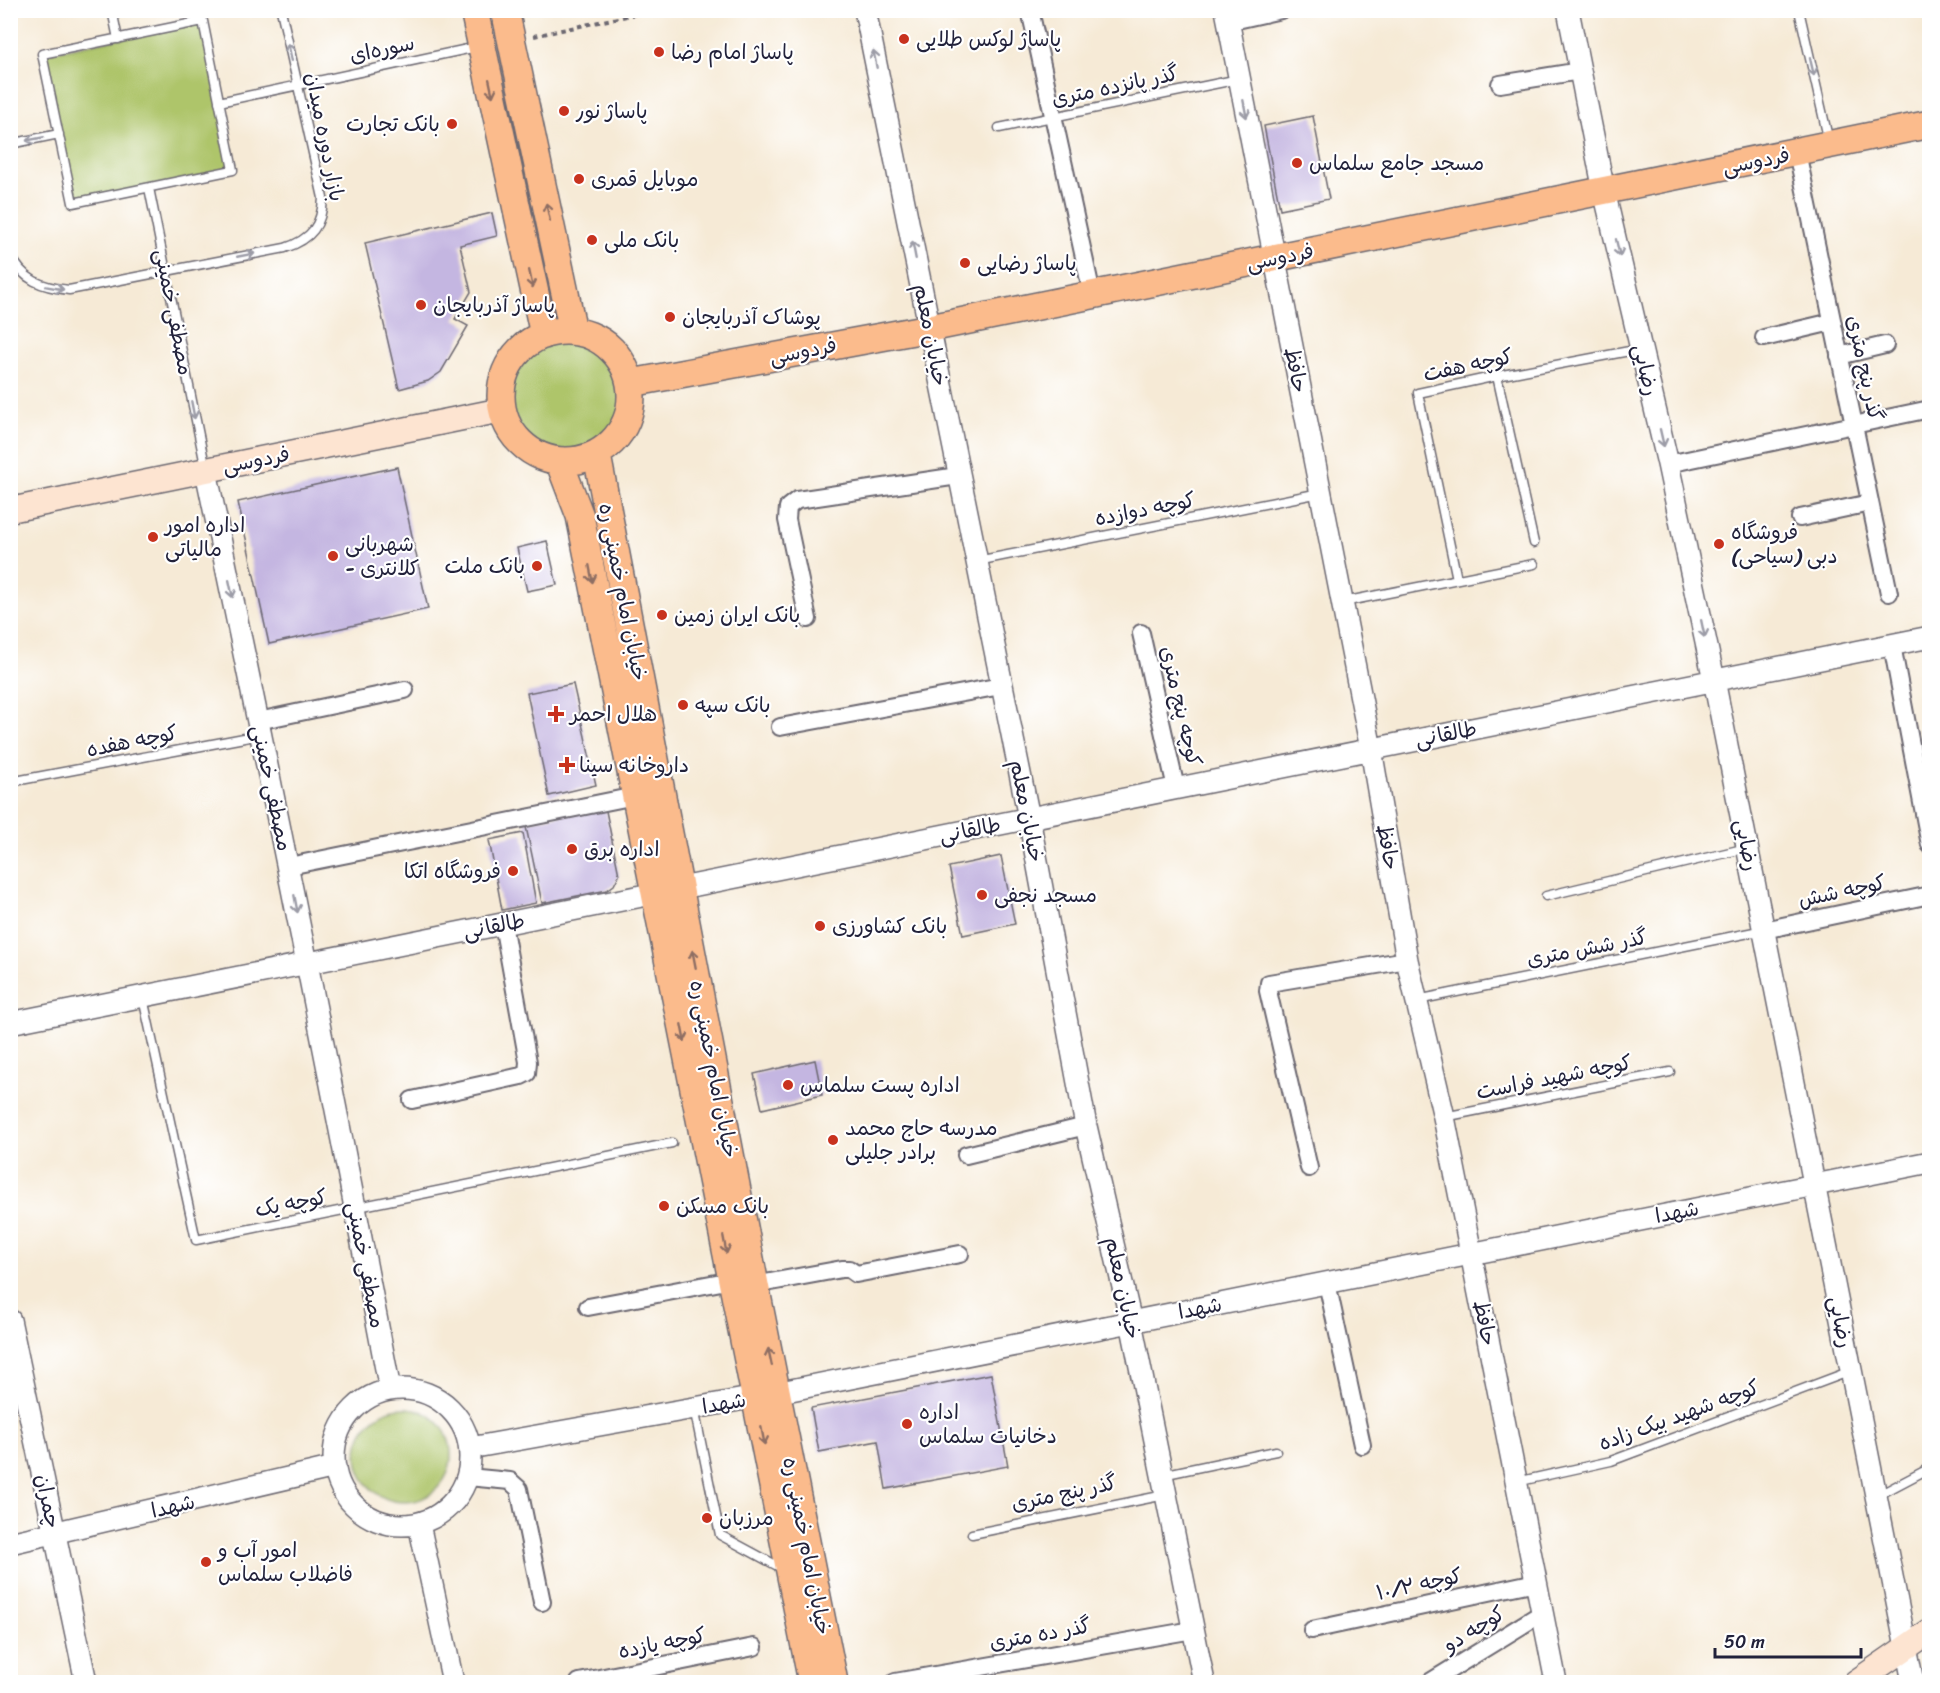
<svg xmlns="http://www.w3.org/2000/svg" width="1940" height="1693" font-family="Sriracha,'Playpen Sans Arabic',sans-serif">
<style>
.green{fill:#aec56a;stroke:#687452;stroke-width:1.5}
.building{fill:#c4b6e1}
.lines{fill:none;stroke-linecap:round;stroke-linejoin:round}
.service-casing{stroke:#6c6871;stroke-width:11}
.minor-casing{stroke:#6c6871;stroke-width:20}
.tertiary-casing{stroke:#6c6871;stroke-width:24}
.secondary-casing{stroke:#6c6871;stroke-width:27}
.primary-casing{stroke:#6c6871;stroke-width:30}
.path{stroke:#6c6871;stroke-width:4;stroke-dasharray:4.5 4.5;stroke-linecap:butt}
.service{stroke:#fff;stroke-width:8}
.minor{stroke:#fff;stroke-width:16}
.tertiary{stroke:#fff;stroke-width:21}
.secondary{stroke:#fde4d1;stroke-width:24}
.primary{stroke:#fbbb8c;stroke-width:27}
.oneway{stroke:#9c9ca7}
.oneway2{stroke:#8e6e64}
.poi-dot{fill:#c8321e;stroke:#fff;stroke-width:2}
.labels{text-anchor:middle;stroke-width:4.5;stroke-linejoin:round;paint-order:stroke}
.poi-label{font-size:21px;fill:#22223b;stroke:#fff;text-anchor:start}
.street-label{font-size:21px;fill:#22223b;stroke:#fff}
</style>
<rect width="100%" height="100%" fill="#fff"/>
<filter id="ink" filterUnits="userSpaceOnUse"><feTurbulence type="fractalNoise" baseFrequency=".0167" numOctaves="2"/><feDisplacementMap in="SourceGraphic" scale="12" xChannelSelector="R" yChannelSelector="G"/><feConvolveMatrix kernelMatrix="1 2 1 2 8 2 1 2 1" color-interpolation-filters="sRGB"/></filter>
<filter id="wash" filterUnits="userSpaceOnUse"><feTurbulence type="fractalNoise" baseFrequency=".008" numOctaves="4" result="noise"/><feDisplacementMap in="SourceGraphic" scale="24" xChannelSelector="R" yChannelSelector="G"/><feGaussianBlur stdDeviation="1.35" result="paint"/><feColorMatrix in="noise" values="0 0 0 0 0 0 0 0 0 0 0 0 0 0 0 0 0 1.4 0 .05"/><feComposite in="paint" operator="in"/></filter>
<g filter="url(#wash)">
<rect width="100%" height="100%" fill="#f6ead6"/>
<!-- green -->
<path class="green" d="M 203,21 L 233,170 L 73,203 L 42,54 Z
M511 396a56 56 0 1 1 112 0a56 56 0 1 1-112 0Z
M357 1455a47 47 0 1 1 94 0a47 47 0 1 1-94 0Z"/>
<g id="blocks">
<!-- building -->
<path class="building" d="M 1313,116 L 1329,199 L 1280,209 L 1264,126 Z
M 492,213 L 497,236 L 460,245 L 471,292 L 455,319 L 468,326 L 441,372 L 428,381 L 399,389 L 365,243 Z
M 397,467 L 428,609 L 269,644 L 238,502 Z
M 547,541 L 557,585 L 527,591 L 517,548 Z
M 573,684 L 596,785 L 549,796 L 527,693 Z
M 605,806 L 619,875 L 614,885 L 607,890 L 542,903 L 525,822 Z
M 523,833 L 536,903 L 502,910 L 489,840 Z
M 1001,856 L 1015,924 L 963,935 L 949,867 Z
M 815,1060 L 822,1095 L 762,1109 L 754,1074 Z
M 991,1374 L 1008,1466 L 886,1489 L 878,1441 L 819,1452 L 811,1408 Z"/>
</g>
</g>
<g filter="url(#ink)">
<use href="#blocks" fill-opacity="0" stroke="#6c6871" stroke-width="1.5"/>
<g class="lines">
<defs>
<path id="service" d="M 112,10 L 118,39
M 1799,10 L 1829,142
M 203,21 L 233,170 L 73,203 L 42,54 Z
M 219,102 L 477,47
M 999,128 L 1239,79
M 10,144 L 59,134
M 149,188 L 206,470
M 10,254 C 23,281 42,287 69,290 L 285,248 C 312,239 322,225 323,198 L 281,10
M 1497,376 L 1534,543
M 977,561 L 1320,493
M 1457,579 L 1418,393 L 1497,376 L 1640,349
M 1343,602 L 1534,564
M 10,782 L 260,735
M 1546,896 L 1747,848
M 143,998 L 196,1240 L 672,1143
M 1417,1000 L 1764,930
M 1444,1117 L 1670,1072
M 694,1408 L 720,1535 L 785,1570
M 1162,1475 L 1276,1451
M 1516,1482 L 1611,1461 L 1851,1371
M 1877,1496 L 1930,1468
M 972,1534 L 1165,1495"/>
<path id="minor" d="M 1030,10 L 1092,294
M 1228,22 L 1281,10
M 1500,84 L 1580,71
M 1797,152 L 1889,593
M 1764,338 L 1832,322
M 1839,356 L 1885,345
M 1668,464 L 1930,409
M 1800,518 L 1870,503
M 808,619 L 787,520 L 788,507 L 797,500 L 958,476
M 1141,633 L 1176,788
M 1892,645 L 1930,845
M 258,721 L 405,690
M 780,727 L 1001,686
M 289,866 L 635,796
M 1764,930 L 1930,895
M 412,1100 L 521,1076 L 527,1073 L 528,1062 L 503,924
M 966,1155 L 1086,1126
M 1309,1168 L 1268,991 L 1269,983 L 1407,960
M 1327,1283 L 1362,1445
M 755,1285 L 842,1269 L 849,1269 L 856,1274 L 960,1254
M 588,1307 L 732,1280
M 468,1477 L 510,1481 L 519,1489 L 542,1602
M 1312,1630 L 1536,1582
M 579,1682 L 754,1647
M 895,1682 L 1193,1630
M 1430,1682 L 1542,1613
M 1923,1682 L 1930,1681"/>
<path id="tertiary" d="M 865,10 L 1029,818 L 1086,1126 L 1131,1322 L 1204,1682
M 1226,10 L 1371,749 L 1407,960 L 1444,1117 L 1556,1682
M 1568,10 L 1604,191 L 1668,464 L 1714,680 L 1913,1682
M 206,471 C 270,776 332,1083 390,1390
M 10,1023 L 1930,637
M 10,1320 L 86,1682
M334 1457a68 68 0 1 1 136 0a68 68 0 1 1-136 0Z
M 470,1448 L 756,1397 L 1930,1162
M 419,1524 L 453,1682
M 10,1543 L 335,1467"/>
<path id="secondary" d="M 10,510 L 502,410
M 1856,1682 L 1930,1631"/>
<path id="primary" d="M 474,10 L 544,335
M 505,10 L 573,331
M501 396a65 65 0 1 1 130 0a65 65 0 1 1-130 0Z
M 631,383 L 930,328 L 1930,124
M 597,455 L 755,1285 L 834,1682
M 559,461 L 580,516 L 812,1682"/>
</defs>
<!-- service casing -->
<use href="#service" class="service-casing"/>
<!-- minor casing -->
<use href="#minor" class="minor-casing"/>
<!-- tertiary casing -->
<use href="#tertiary" class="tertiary-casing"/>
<!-- secondary casing -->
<use href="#secondary" class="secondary-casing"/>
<!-- primary casing -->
<use href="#primary" class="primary-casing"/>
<!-- path -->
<path class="path" d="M 534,36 L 654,10"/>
<!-- service -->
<use href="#service" class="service"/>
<!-- minor -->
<use href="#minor" class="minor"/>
<!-- tertiary -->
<use href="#tertiary" class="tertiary"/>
<!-- secondary -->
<use href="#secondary" class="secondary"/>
<!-- primary -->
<use href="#primary" class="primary"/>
</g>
<!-- one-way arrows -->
<defs><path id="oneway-shaft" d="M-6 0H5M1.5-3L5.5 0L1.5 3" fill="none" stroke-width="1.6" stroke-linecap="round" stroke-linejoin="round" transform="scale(1.5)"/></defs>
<g class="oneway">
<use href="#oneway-shaft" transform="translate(290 52) rotate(-102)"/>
<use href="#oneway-shaft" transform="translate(875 59) rotate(-101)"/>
<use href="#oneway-shaft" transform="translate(1812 67) rotate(77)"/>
<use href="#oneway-shaft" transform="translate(1245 109) rotate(79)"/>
<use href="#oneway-shaft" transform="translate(35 139) rotate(169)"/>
<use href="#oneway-shaft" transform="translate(1618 248) rotate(77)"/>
<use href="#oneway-shaft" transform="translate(914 250) rotate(-101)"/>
<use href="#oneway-shaft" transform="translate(246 255) rotate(-11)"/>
<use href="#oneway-shaft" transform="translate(55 288) rotate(10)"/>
<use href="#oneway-shaft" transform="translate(193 410) rotate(79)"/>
<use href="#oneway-shaft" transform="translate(1662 438) rotate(77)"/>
<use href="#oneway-shaft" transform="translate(231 589) rotate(78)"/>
<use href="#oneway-shaft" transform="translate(1703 629) rotate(78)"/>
<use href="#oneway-shaft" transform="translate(296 904) rotate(79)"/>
</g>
<g class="oneway2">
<use href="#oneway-shaft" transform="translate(491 88) rotate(78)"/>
<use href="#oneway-shaft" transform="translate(548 212) rotate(-102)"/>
<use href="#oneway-shaft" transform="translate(531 279) rotate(78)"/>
<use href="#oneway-shaft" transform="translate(591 574) rotate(79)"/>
<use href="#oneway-shaft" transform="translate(694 959) rotate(-101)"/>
<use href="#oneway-shaft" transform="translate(683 1033) rotate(79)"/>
<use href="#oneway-shaft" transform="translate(725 1245) rotate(79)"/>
<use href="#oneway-shaft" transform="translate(770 1357) rotate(-102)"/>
<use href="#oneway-shaft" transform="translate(763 1436) rotate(79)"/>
</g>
</g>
<!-- markers -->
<g class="poi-dot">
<circle cx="904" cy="39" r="6"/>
<circle cx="659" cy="52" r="6"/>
<circle cx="564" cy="111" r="6"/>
<circle cx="452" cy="124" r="6"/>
<circle cx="1297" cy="163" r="6"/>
<circle cx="579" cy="179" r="6"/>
<circle cx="592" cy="240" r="6"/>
<circle cx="965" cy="263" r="6"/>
<circle cx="421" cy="305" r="6"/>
<circle cx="670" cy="317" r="6"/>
<circle cx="153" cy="537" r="6"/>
<circle cx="1719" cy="544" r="6"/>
<circle cx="333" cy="556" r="6"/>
<circle cx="537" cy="566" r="6"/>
<circle cx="662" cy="615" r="6"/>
<circle cx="683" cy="705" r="6"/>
<path d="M553 705h6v6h6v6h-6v6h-6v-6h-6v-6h6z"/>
<path d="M564 756h6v6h6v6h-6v6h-6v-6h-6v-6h6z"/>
<circle cx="572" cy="849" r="6"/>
<circle cx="513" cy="871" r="6"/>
<circle cx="982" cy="895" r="6"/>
<circle cx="820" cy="926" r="6"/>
<circle cx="788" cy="1085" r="6"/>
<circle cx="833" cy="1140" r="6"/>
<circle cx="664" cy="1206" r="6"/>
<circle cx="907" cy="1424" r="6"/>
<circle cx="707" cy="1518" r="6"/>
<circle cx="206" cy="1562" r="6"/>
</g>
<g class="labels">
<!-- poi labels -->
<g class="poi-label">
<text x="916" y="46">پاساژ لوکس طلایی</text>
<text x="671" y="59">پاساژ امام رضا</text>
<text x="576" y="118">پاساژ نور</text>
<text x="440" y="131" text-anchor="end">بانک تجارت</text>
<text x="1309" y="170">مسجد جامع سلماس</text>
<text x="591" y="186">موبایل قمری</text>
<text x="604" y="247">بانک ملی</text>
<text x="977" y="270">پاساژ رضایی</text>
<text x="433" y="312">پاساژ آذربایجان</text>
<text x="682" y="324">پوشاک آذربایجان</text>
<text x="165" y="532">اداره امور<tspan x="165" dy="24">مالیاتی</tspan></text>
<text x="1731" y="539">فروشگاه<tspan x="1731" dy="24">دبی (سیاحی)</tspan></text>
<text x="345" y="551">شهربانی<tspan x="345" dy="24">- کلانتری</tspan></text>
<text x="525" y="573" text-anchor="end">بانک ملت</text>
<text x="674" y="622">بانک ایران زمین</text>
<text x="695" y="712">بانک سپه</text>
<text x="570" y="721">هلال احمر</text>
<text x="579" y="772">داروخانه سینا</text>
<text x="584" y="856">اداره برق</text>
<text x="501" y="878" text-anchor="end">فروشگاه اتکا</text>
<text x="994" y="902">مسجد نجفی</text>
<text x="832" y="933">بانک کشاورزی</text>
<text x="800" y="1092">اداره پست سلماس</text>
<text x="845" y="1135">مدرسه حاج محمد<tspan x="845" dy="24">برادر جلیلی</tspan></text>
<text x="676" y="1213">بانک مسکن</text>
<text x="919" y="1419">اداره<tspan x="919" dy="24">دخانیات سلماس</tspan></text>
<text x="719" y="1525">مرزبان</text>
<text x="218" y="1557">امور آب و<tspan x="218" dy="24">فاضلاب سلماس</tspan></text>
</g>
<!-- street labels -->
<g class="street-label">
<text transform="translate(382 49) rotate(-12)" y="7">سوره‌ای</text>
<text transform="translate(1115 86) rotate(-12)" y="7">گذر پانزده متری</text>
<text transform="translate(325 137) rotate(79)" y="7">بازار دوره میدان</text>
<text transform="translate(1756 161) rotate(-11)" y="7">فردوسی</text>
<text transform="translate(1280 257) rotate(-11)" y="7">فردوسی</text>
<text transform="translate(174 312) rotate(79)" y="7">مصطفی خمینی</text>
<text transform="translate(931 335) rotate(79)" y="7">خیابان معلم</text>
<text transform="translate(803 351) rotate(-11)" y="7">فردوسی</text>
<text transform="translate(1468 365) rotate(-12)" y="7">کوچه هفت</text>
<text transform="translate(1865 368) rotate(78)" y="7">گذر پنج متری</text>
<text transform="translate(1296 370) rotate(79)" y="7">حافظ</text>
<text transform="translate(1646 370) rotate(77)" y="7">رضایی</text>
<text transform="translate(256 460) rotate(-11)" y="7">فردوسی</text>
<text transform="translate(1145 509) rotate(-11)" y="7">کوچه دوازده</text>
<text transform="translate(623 592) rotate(79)" y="7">خیابان امام خمینی ره</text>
<text transform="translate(1181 706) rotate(77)" y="7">کوچه پنج متری</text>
<text transform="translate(1446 734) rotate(-11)" y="7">طالقانی</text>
<text transform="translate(132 741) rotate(-11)" y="7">کوچه هفده</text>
<text transform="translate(272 788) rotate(78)" y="7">مصطفی خمینی</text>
<text transform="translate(1027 811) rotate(79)" y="7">خیابان معلم</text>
<text transform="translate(970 830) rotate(-11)" y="7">طالقانی</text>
<text transform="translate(1747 845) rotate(79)" y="7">رضایی</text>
<text transform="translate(1388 847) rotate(80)" y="7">حافظ</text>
<text transform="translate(1842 891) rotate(-12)" y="7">کوچه شش</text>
<text transform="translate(494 926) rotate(-11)" y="7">طالقانی</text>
<text transform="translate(1587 948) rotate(-11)" y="7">گذر شش متری</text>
<text transform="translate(714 1069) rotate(79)" y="7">خیابان امام خمینی ره</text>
<text transform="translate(1554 1077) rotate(-11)" y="7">کوچه شهید فراست</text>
<text transform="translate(291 1203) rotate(-11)" y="7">کوچه یک</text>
<text transform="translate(1677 1212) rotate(-11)" y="7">شهدا</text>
<text transform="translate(366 1265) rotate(79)" y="7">مصطفی خمینی</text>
<text transform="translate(1123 1288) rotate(78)" y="7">خیابان معلم</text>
<text transform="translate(1200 1308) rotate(-11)" y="7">شهدا</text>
<text transform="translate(1841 1322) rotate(79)" y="7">رضایی</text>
<text transform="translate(1485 1323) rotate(79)" y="7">حافظ</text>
<text transform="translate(724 1403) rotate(-10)" y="7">شهدا</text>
<text transform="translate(1679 1415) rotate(-20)" y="7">کوچه شهید بیک زاده</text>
<text transform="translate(1064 1493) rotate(-12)" y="7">گذر پنج متری</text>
<text transform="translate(48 1501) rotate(78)" y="7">چمران</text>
<text transform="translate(173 1506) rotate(-13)" y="7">شهدا</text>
<text transform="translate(807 1546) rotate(79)" y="7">خیابان امام خمینی ره</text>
<text transform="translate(1419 1584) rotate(-12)" y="7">کوچه ۱۰/۲</text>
<text transform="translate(1474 1629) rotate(-32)" y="7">کوچه دو</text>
<text transform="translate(1040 1634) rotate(-10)" y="7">گذر ده متری</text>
<text transform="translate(662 1643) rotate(-11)" y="7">کوچه یازده</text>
</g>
</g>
<!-- margin -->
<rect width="1940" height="1693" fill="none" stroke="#fff" stroke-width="36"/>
<!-- scale -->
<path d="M1715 1648v9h146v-9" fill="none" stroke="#22223b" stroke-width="3"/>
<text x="1724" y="1648" font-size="18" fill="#22223b" stroke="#ffffff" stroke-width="4.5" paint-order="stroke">50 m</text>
</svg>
